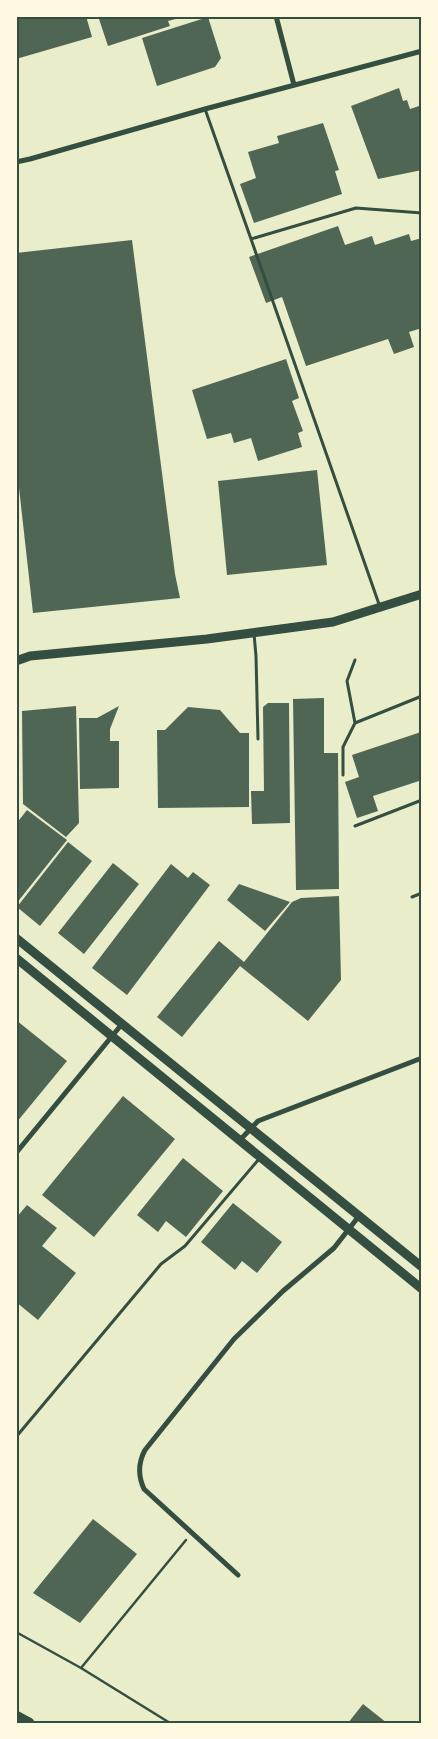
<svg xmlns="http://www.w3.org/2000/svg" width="438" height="1739" font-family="Jost,sans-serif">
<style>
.building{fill:#4f6655}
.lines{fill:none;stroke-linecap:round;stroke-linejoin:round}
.path{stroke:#344e41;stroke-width:2.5}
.service{stroke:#344e41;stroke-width:3}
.minor{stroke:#344e41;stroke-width:5}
.primary{stroke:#344e41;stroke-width:9}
.motorway{stroke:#344e41;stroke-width:11}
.neatline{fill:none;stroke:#344e41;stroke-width:2}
</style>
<rect width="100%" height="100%" fill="#e9edc9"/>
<!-- building -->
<path class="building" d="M 16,16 L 86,16 L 92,37 L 16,59 Z
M 98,16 L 183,16 L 183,17 L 168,21 L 170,26 L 108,46 Z
M 208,17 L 221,58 L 215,67 L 157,86 L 142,38 Z
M 399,88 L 403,101 L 407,100 L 410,109 L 422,105 L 422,170 L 378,179 L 351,106 Z
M 323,123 L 339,170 L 335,171 L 342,194 L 254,223 L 240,184 L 256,178 L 248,152 L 279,143 L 277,136 Z
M 338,226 L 345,245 L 372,236 L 375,245 L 409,234 L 411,241 L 422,238 L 422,328 L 409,332 L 414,347 L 394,354 L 388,339 L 306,366 L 282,297 L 266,303 L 249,257 Z
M 132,240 L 175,574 L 180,598 L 33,613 L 16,461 L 16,253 Z
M 286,359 L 299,398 L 292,401 L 303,431 L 298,433 L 302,447 L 258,461 L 251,438 L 234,443 L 231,433 L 207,439 L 192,390 Z
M 317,470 L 327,565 L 227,575 L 218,481 Z
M 324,698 L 324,753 L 338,753 L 339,889 L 296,890 L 293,699 Z
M 268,703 L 289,703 L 290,823 L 252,824 L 251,791 L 264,791 L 263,707 Z
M 76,706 L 79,823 L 66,837 L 23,804 L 22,711 Z
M 119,706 L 110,729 L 110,741 L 119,741 L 119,788 L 80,789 L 79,718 L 97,718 Z
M 188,707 L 220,710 L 240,733 L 249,733 L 249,807 L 158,808 L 157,730 L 165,730 Z
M 421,732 L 422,780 L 373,796 L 378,811 L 357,818 L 345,782 L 359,777 L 352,755 Z
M 27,810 L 67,840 L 16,904 L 16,824 Z
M 68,842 L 92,861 L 40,926 L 17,907 Z
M 113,863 L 139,884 L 84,954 L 58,933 Z
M 171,864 L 188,878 L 193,872 L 210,885 L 127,995 L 92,968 Z
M 239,884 L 290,902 L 265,931 L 227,900 Z
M 339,896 L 341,980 L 308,1021 L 240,966 L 182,1037 L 157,1017 L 219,941 L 244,962 L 292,902 L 301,898 Z
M 16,1020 L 67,1061 L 16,1123 Z
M 123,1096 L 175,1139 L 94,1237 L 42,1195 Z
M 183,1158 L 223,1191 L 186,1237 L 166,1221 L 158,1232 L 137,1215 Z
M 233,1203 L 282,1242 L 257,1273 L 242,1261 L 235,1270 L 201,1242 Z
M 27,1205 L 57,1228 L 42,1246 L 76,1273 L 38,1320 L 16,1302 L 16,1218 Z
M 93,1519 L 137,1554 L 80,1623 L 33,1593 Z
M 363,1704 L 387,1723 L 348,1723 Z"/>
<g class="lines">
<!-- path -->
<path class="path" d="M 16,1632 L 81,1668 L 170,1723
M 81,1668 L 186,1540"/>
<!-- service -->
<path class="service" d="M 205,109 L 251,239 L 356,208 L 422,213
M 251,239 L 380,607
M 254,634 L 256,656 L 258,739
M 355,660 L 347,681 L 355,723 L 422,696
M 343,775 L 343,747 L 355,723
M 355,826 L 422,800
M 412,897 L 422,893
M 16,1437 L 161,1264 L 185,1246 L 259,1159"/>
<!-- minor -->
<path class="minor" d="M 276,16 L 294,85
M 16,162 L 30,159 L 205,109 L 422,51
M 239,1141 L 258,1121 L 422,1058
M 16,1153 L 122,1024
M 238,1575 L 144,1489 C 138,1476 138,1463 145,1450 L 234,1339 L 283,1291 L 334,1248 L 359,1216"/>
<!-- primary -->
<path class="primary" d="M 16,661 L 30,656 L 207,639 L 333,622 L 422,594
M 16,938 L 422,1267
M 16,958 L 422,1289"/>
<!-- motorway -->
<path class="motorway" d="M 16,1716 L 29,1723"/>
</g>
<!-- border -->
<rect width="438" height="1739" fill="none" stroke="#fefae0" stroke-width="35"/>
<rect x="18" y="18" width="402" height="1704" class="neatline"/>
</svg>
